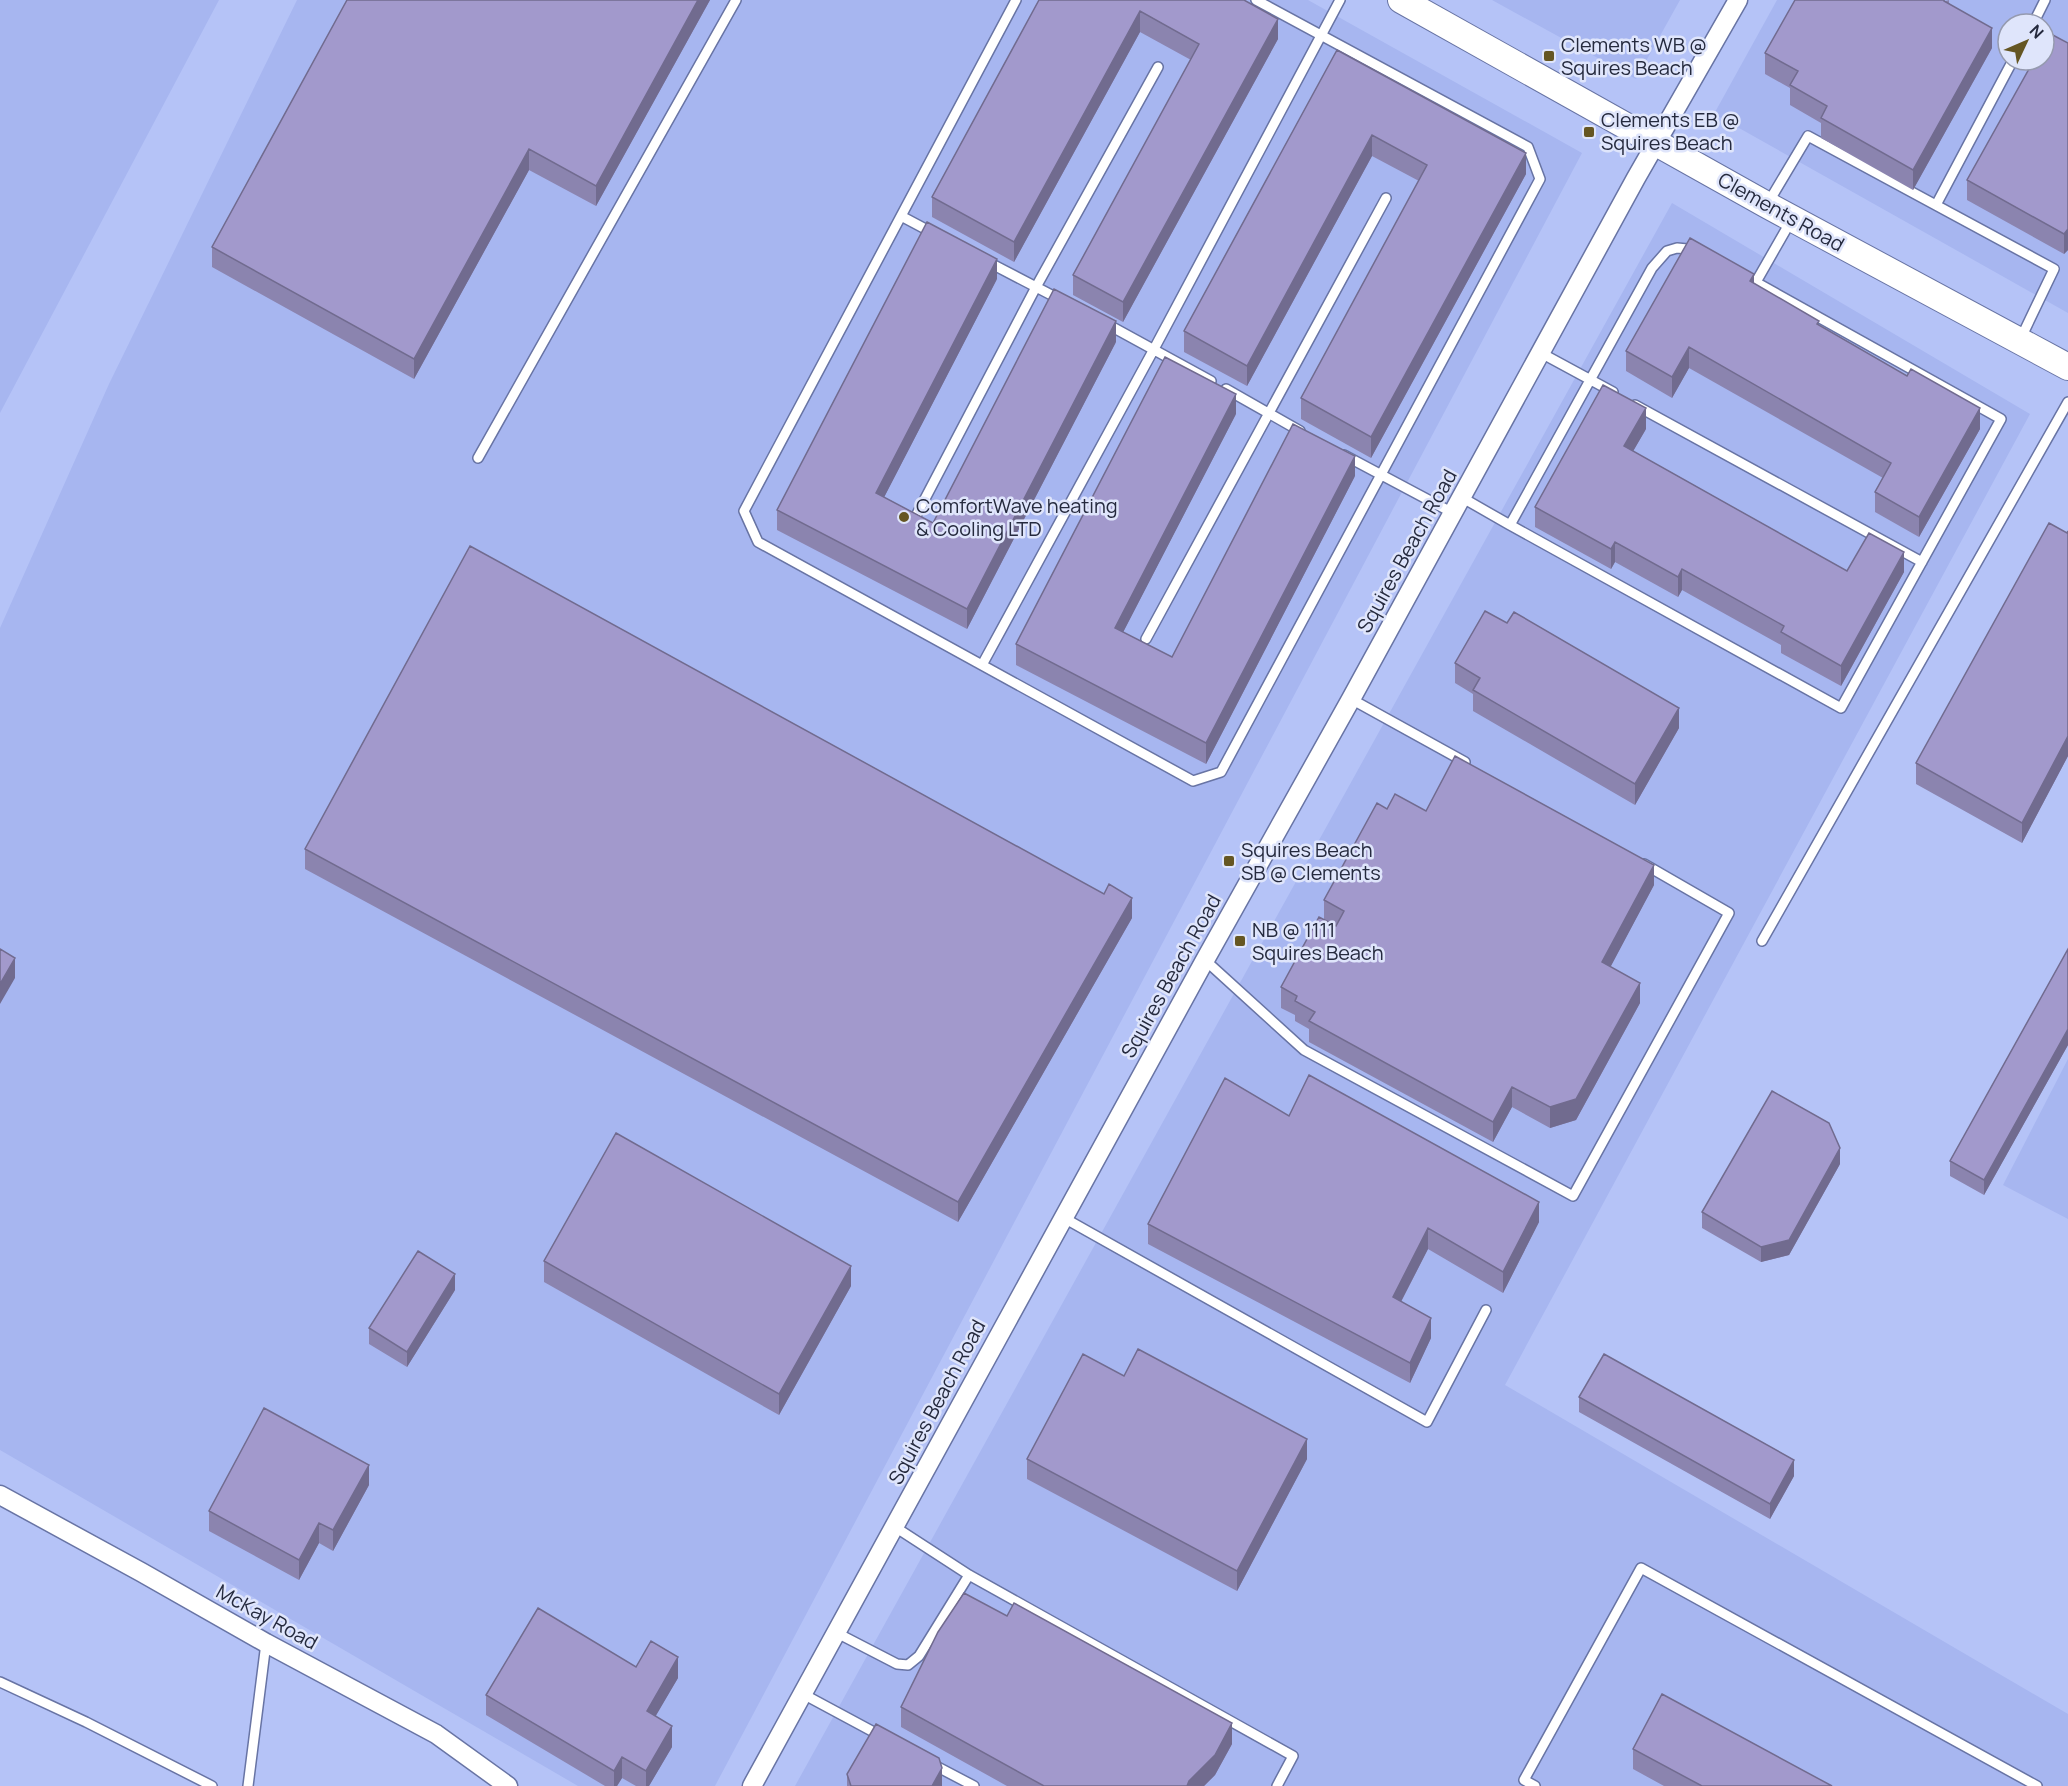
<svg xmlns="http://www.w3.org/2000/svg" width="2068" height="1786" font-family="Manrope,sans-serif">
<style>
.built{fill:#a7b6f0;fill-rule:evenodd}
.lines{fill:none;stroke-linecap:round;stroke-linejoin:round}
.lane-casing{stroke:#6874a4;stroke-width:12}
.street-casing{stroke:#6874a4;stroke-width:21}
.secondary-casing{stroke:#6874a4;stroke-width:28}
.lane{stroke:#fff;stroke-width:9}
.street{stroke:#fff;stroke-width:18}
.secondary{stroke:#fff;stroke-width:26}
.wall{fill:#8b84af}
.shaded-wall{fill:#716b8f}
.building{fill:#a299cc;stroke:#716b8f;stroke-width:1.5}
.poi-dot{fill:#655623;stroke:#dfe5fb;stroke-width:2}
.labels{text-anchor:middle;stroke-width:5;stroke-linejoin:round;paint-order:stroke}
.poi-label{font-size:20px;fill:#252a3e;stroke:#dfe5fb;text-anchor:start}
.street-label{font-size:20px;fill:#252a3e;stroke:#dfe5fb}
</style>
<rect width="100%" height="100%" fill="#b5c3f7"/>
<!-- built -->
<path class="built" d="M 0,0 L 219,0 L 0,413 Z
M 297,0 L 1308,0 L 1582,153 L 715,1786 L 578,1786 L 0,1450 L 0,628 L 109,384 Z
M 1492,0 L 1680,0 L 1636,79 Z
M 1777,0 L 2068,0 L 2068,313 L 1714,114 ZM 2008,24 L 2044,24 L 2044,60 L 2008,60 Z
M 1672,203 L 2030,414 L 1505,1385 L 2068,1714 L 2068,1786 L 795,1786 Z
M 2068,1059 L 2068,1219 L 2003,1185 Z"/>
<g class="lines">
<defs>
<path id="lane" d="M 1016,0 L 744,511 L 758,542 L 1193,781 L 1221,772 L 1540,179 L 1528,147 L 1256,0
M 2033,24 L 2045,0
M 1768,203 L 1808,136 L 2054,269 L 2020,340
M 1936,205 L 2013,60
M 901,216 L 933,233
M 1677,248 L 1698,250 L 2001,419 L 1841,708 L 1510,525 L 1652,268 L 1667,251 Z
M 988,262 L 1061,300
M 1756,282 L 1792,219
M 1105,323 L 1211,381
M 1541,353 L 1613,392
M 1226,389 L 1300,431
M 1635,405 L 1922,562
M 1344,455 L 1453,513
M 478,458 L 736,0
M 1461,497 L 1510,525
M 917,514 L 1036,287 L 1158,67
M 1146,639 L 1386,198
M 982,665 L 1154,349 L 1340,0
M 1351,699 L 1465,762
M 1762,941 L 2068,402
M 1205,960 L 1304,1050 L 1573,1196 L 1729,913 L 1644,864
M 1064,1218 L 1427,1422 L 1486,1310
M 895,1527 L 969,1575 L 1293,1756 L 1277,1786
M 837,1633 L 897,1664 L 908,1665 L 919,1656 L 969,1575
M 0,1682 L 86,1722 L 212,1786
M 803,1694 L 883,1737
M 932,1764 L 974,1786
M 248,1786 L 266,1643
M 1535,1786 L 1524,1780 L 1641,1568 L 2037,1786"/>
<path id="street" d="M 0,1495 L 141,1572 L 266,1643 L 436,1734 L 508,1786
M 752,1786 L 1205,960 L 1351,699 L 1636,178 L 1738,0"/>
<path id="secondary" d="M 1401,0 L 1767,205 L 2068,367"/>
</defs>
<!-- lane casing -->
<use href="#lane" class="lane-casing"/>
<!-- street casing -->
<use href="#street" class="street-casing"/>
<!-- secondary casing -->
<use href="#secondary" class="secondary-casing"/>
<!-- lane -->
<use href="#lane" class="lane"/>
<!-- street -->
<use href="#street" class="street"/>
<!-- secondary -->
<use href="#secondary" class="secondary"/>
</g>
<!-- wall -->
<path class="wall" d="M 347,0 L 710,0 L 596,206 L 529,170 L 414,379 L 212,267 L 212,247 Z
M 1039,0 L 1244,0 L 1278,39 L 1123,322 L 1073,295 L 1073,275 L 1191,60 L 1140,32 L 1014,262 L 932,217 L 932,197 Z
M 1949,0 L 1949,3 L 1992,48 L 1913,190 L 1821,138 L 1821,123 L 1790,105 L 1790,88 L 1765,74 L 1765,53 Z
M 2068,43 L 2068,250 L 2064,254 L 1967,200 L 1967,180 Z
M 1337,50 L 1526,174 L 1371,458 L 1301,419 L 1301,398 L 1419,181 L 1372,156 L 1247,386 L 1184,352 L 1184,331 Z
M 997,279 L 884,497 L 933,523 L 1116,342 L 967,629 L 777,530 L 777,510 Z
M 1754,283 L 1980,429 L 1919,537 L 1875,512 L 1875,492 L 1883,478 L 1689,368 L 1672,398 L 1626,371 L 1626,351 Z
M 1236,414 L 1123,632 L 1172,657 L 1355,476 L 1206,764 L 1016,665 L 1016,644 Z
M 1646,429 L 1633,451 L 1847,571 L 1904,572 L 1841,686 L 1781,653 L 1781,645 L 1682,590 L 1678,597 L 1615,562 L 1611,569 L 1535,527 L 1535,507 Z
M 2068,531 L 2068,756 L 2022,843 L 1916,784 L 1916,763 Z
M 1455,663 L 1679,728 L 1635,805 L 1473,711 L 1473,694 L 1455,683 Z
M 1387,809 L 1426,811 L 1654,885 L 1610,967 L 1640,1003 L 1576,1120 L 1550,1128 L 1512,1107 L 1493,1142 L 1309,1042 L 1309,1029 L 1295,1021 L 1295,1015 L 1281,1008 L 1281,987 L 1324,920 L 1324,900 Z
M 305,849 L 1132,918 L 958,1222 L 305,869 Z
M 2068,949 L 2068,1045 L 1984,1195 L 1950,1176 L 1950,1161 Z
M 1289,1116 L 1539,1222 L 1503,1293 L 1428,1249 L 1401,1302 L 1431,1338 L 1410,1383 L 1148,1244 L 1148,1224 Z
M 1840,1164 L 1789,1255 L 1761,1262 L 1702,1228 L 1702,1212 Z
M 544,1261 L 851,1286 L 779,1415 L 544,1282 Z
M 455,1290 L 407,1367 L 369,1344 L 369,1328 Z
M 1124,1376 L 1307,1459 L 1237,1591 L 1027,1479 L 1027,1459 Z
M 1579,1397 L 1794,1476 L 1770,1519 L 1579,1412 Z
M 369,1485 L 333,1551 L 319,1543 L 299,1580 L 209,1531 L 209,1511 Z
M 636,1667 L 678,1678 L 655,1716 L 672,1747 L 649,1786 L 636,1786 L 622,1778 L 617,1786 L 605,1786 L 486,1715 L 486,1695 Z
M 901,1707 L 1232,1744 L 1215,1775 L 1204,1786 L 1007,1786 L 901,1727 Z
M 1633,1749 L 1832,1786 L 1664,1786 L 1633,1769 Z
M 847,1774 L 942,1786 L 847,1786 Z"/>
<!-- shaded-wall -->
<path class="shaded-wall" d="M 698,0 L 710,0 L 596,206 L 596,186 Z
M 1140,11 L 1140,32 L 1014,262 L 1014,242 Z
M 1278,19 L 1278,39 L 1123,322 L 1123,302 Z
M 1992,28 L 1992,48 L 1913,190 L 1913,170 Z
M 1372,135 L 1372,156 L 1247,386 L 1247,366 Z
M 529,149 L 529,170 L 414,379 L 414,359 Z
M 1526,153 L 1526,174 L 1371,458 L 1371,437 Z
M 2068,229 L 2068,250 L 2064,254 L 2064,234 Z
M 997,259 L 997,279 L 876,513 L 876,493 Z
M 1754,274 L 1754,295 L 1750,281 Z
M 1116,321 L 1116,342 L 967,629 L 967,609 Z
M 1689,347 L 1689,368 L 1672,398 L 1672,377 Z
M 1236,394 L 1236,414 L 1115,648 L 1115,628 Z
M 1646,408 L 1646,429 L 1624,467 L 1624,446 Z
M 1980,408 L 1980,429 L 1919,537 L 1919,517 Z
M 1355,456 L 1355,476 L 1206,764 L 1206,743 Z
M 1615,542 L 1615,562 L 1611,569 L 1611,549 Z
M 1904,552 L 1904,572 L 1841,686 L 1841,666 Z
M 1682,569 L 1682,590 L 1678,597 L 1678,577 Z
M 1679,708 L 1679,728 L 1635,805 L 1635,784 Z
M 2068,736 L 2068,756 L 2022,843 L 2022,823 Z
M 1654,865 L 1654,885 L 1602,983 L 1602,962 Z
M 1132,898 L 1132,918 L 958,1222 L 958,1202 Z
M 15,958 L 15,978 L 0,1004 L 0,984 Z
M 1640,983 L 1640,1003 L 1576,1120 L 1550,1128 L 1550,1107 Z
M 2068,1029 L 2068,1045 L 1984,1195 L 1984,1180 Z
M 1512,1087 L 1512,1107 L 1493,1142 L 1493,1122 Z
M 1840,1148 L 1840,1164 L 1789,1255 L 1761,1262 L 1761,1247 Z
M 1539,1202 L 1539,1222 L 1503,1293 L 1503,1272 Z
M 1428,1228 L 1428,1249 L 1393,1317 L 1393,1297 Z
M 851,1266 L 851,1286 L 779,1415 L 779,1394 Z
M 455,1274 L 455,1290 L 407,1367 L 407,1352 Z
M 1431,1318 L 1431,1338 L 1410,1383 L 1410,1363 Z
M 1307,1439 L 1307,1459 L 1237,1591 L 1237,1571 Z
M 1794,1460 L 1794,1476 L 1770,1519 L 1770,1504 Z
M 369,1465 L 369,1485 L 333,1551 L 333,1530 Z
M 319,1523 L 319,1543 L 299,1580 L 299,1560 Z
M 678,1657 L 678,1678 L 647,1731 L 647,1711 Z
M 1232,1723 L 1232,1744 L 1215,1775 L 1204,1786 L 1187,1786 L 1189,1781 Z
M 672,1726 L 672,1747 L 649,1786 L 646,1786 L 646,1771 Z
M 622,1757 L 622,1778 L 617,1786 L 614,1786 L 614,1771 Z
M 942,1768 L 942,1786 L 932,1786 Z"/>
<!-- building -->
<path class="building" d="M 347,0 L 698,0 L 596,186 L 529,149 L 414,359 L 212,247 Z
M 1039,0 L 1244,0 L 1278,19 L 1123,302 L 1073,275 L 1199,44 L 1140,11 L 1014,242 L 932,197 Z
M 1795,0 L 1944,0 L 1944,1 L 1992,28 L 1913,170 L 1821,118 L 1827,106 L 1790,85 L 1798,71 L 1765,53 Z
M 2049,33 L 2068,43 L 2068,229 L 2064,234 L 1967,180 L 2034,60 L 2044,60 L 2044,42 Z
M 1337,50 L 1526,153 L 1371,437 L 1301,398 L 1427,165 L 1372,135 L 1247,366 L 1184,331 Z
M 927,222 L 997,259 L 876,493 L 933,523 L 1054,289 L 1116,321 L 967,609 L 777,510 Z
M 1690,238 L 1754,274 L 1750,281 L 1819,321 L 1817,324 L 1907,376 L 1911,369 L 1980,408 L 1919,517 L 1875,492 L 1891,463 L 1689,347 L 1672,377 L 1626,351 Z
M 1165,357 L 1236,394 L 1115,628 L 1172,657 L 1293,424 L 1355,456 L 1206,743 L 1016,644 Z
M 1603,385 L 1646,408 L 1624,446 L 1847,571 L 1869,533 L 1904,552 L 1841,666 L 1781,632 L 1784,626 L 1682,569 L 1678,577 L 1615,542 L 1611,549 L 1535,507 Z
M 2049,523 L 2067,533 L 2068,531 L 2068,736 L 2022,823 L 1916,763 Z
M 470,546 L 1104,894 L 1109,884 L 1132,898 L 958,1202 L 305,849 Z
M 1485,611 L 1507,623 L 1514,612 L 1679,708 L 1635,784 L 1473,690 L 1480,678 L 1455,663 Z
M 1455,756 L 1654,865 L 1602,962 L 1640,983 L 1576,1099 L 1550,1107 L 1512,1087 L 1493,1122 L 1309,1021 L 1315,1012 L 1295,1001 L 1297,996 L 1281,987 L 1319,917 L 1336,926 L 1344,911 L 1324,900 L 1377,803 L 1387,809 L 1395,794 L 1426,811 Z
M 0,949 L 15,958 L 0,984 Z
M 2068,949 L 2068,1029 L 1984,1180 L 1950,1161 Z
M 1309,1075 L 1539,1202 L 1503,1272 L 1428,1228 L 1393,1297 L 1431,1318 L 1410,1363 L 1148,1224 L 1225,1078 L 1289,1116 Z
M 1772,1091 L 1829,1123 L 1840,1148 L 1789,1240 L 1761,1247 L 1702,1212 Z
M 616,1133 L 851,1266 L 779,1394 L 544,1261 Z
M 418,1251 L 455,1274 L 407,1352 L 369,1328 Z
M 1138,1349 L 1307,1439 L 1237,1571 L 1027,1459 L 1083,1354 L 1124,1376 Z
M 1604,1354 L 1794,1460 L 1770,1504 L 1579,1397 Z
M 264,1408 L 369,1465 L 333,1530 L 319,1523 L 299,1560 L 209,1511 Z
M 964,1593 L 1007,1616 L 1014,1603 L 1232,1723 L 1215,1755 L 1189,1781 L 1187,1786 L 1044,1786 L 901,1707 L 938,1632 Z
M 538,1608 L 636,1667 L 651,1641 L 678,1657 L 647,1711 L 672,1726 L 646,1771 L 622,1757 L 614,1771 L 486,1695 Z
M 1662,1694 L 1832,1786 L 1702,1786 L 1633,1749 Z
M 876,1724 L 939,1758 L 942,1768 L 932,1786 L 851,1786 L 847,1774 Z"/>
<!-- markers -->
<g class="poi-dot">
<rect x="1543" y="50" width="12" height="12" rx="3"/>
<rect x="1583" y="126" width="12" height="12" rx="3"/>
<circle cx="904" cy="517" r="6"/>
<rect x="1223" y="855" width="12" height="12" rx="3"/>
<rect x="1234" y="935" width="12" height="12" rx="3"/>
</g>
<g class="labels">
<!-- poi labels -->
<g class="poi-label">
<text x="1561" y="52">Clements WB @<tspan x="1561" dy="23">Squires Beach</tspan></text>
<text x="1601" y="127">Clements EB @<tspan x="1601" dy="23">Squires Beach</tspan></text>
<text x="916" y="513">ComfortWave heating<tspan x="916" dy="23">&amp; Cooling LTD</tspan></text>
<text x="1241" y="857">Squires Beach<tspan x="1241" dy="23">SB @ Clements</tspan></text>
<text x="1252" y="937">NB @ 1111<tspan x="1252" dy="23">Squires Beach</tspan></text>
</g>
<!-- street labels -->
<g class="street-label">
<text transform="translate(1781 212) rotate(29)" y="7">Clements Road</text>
<text transform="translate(1407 551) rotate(-61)" y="7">Squires Beach Road</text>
<text transform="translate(1171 976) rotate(-61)" y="7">Squires Beach Road</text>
<text transform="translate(937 1402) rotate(-62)" y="7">Squires Beach Road</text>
<text transform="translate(267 1617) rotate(29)" y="7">McKay Road</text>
</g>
</g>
<!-- north arrow -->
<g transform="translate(2026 42) rotate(46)"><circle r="28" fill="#dfe5fb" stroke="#959aaf" stroke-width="1.5"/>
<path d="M0-4.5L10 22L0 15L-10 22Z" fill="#655623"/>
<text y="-9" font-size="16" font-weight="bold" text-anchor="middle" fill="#252a3e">N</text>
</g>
</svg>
